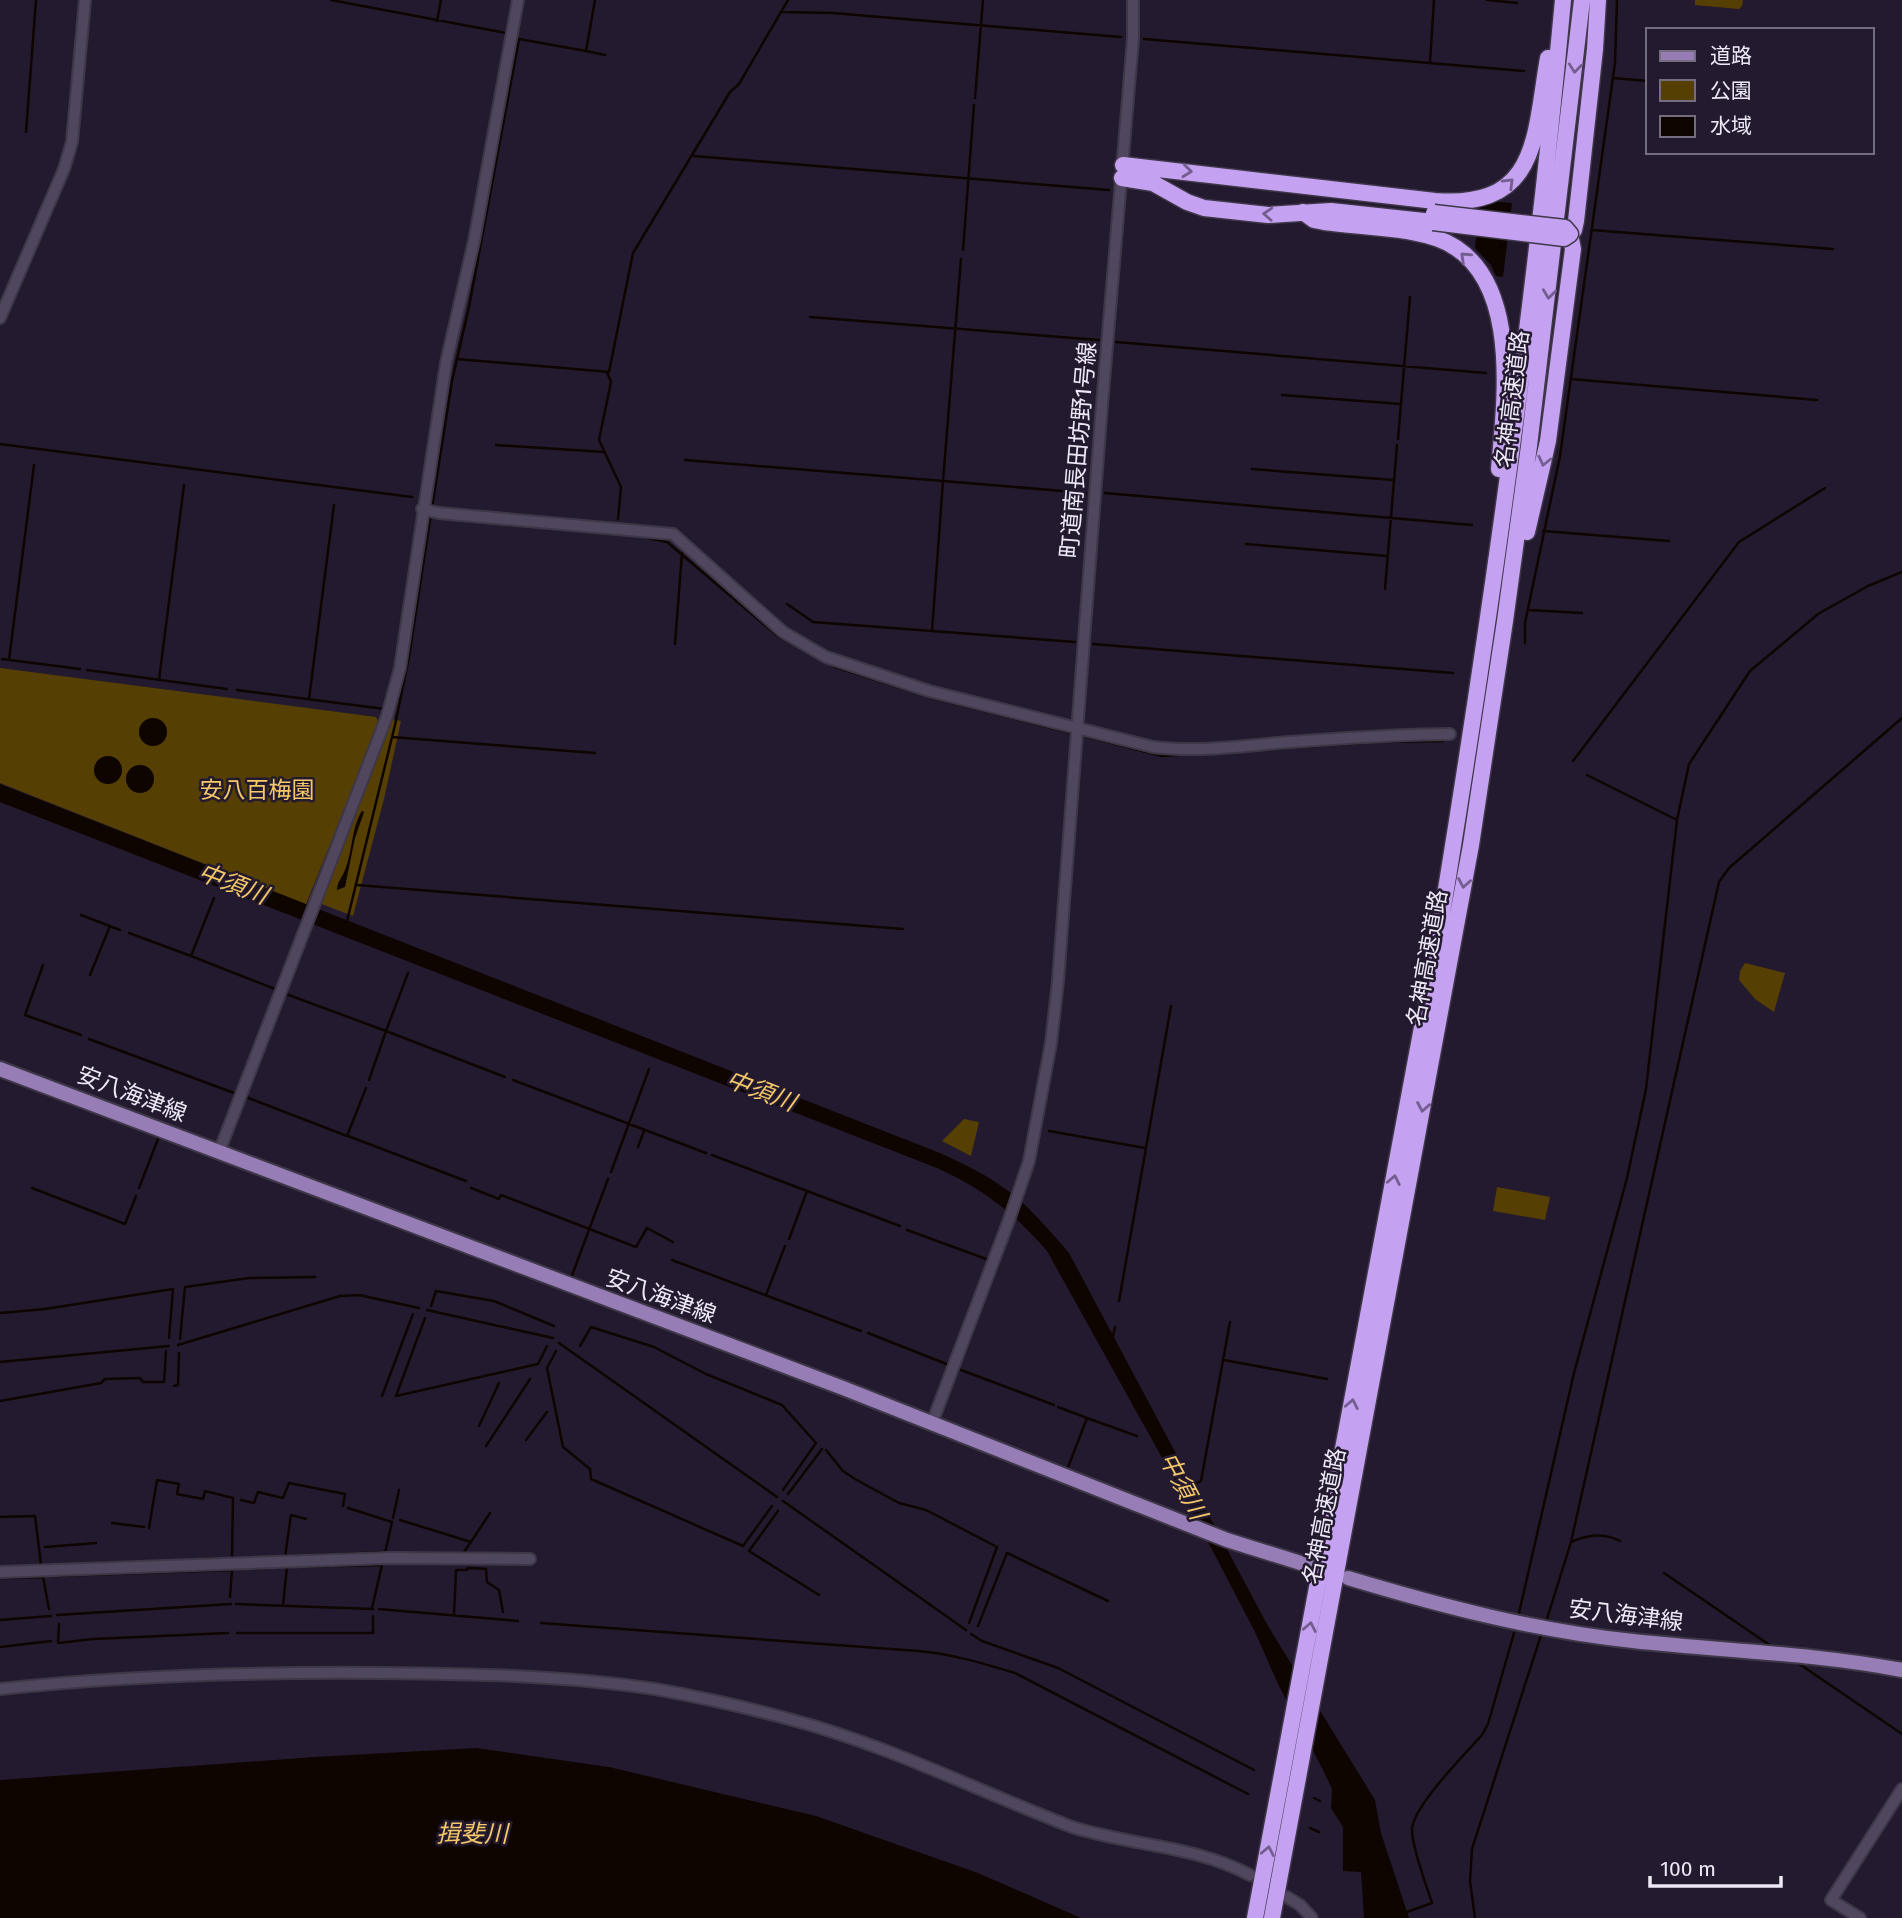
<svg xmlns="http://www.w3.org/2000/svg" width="1902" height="1918" font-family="'Fira Sans','Noto Sans JP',sans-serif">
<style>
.green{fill:#563f03}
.water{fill:#0e0500}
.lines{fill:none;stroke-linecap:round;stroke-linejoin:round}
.stream{stroke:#0e0500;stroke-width:2.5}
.minor-casing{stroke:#3e3748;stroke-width:14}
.major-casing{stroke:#3e3748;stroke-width:18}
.highway-casing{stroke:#3e3748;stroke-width:19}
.minor{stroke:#50465d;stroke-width:10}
.major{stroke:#967db6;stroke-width:14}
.highway{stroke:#c5a1f1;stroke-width:16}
.highway-bridge-casing{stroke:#3e3748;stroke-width:19;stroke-linecap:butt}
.highway-bridge{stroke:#c5a1f1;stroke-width:16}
.oneway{stroke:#745e90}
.labels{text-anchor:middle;stroke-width:5;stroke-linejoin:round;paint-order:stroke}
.street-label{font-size:23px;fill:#ede7f6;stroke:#241a2f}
.park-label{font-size:23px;fill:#f6c968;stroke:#241a2f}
.water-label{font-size:24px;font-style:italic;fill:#f4c867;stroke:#241a2f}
</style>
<rect width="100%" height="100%" fill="#241a2f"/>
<!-- green -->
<path class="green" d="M 1695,0 L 1743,0 L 1742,6 L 1739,9 L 1695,5 Z
M 0,668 L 376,717 L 379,723 L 306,904 L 0,783 Z
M 391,719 L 401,721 L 384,799 L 353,916 L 319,903 Z
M 1745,963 L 1785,973 L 1774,1012 L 1755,999 L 1739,980 L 1740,971 Z
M 964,1119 L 979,1122 L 971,1156 L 942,1141 Z
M 1497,1187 L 1550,1197 L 1545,1220 L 1493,1211 Z"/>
<!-- water -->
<path class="water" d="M 1491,201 L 1512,203 L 1503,277 L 1496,276 L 1491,265 L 1475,248 L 1480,204 Z
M139 732a14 14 0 1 1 28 0a14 14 0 1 1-28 0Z
M94 770a14 14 0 1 1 28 0a14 14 0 1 1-28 0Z
M126 779a14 14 0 1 1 28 0a14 14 0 1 1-28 0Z
M 0,784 L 940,1153 C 973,1168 1007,1185 1032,1212 C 1045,1225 1057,1239 1069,1253 L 1268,1626 L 1375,1800 L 1381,1833 L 1409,1918 L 1364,1918 L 1361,1872 L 1343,1871 L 1343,1827 L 1331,1808 L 1332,1789 L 1322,1768 L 1278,1684 L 1255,1632 L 1195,1517 L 1047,1251 C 1014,1213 982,1188 937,1168 L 0,802 Z
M 362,811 L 364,812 L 355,838 L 345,887 L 337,890 C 337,882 342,878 345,870 C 353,851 351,828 362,811 Z
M 476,1748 L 609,1767 L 816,1816 L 978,1873 L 1081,1918 L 0,1918 L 0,1780 L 314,1757 Z"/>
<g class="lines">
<!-- stream -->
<path class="stream" d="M 331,0 L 506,33
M 1487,0 L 1517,3
M 782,12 L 833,13 L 1121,37
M 437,21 L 441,0
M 1144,39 L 1524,71
M 586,51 L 605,55
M 1430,63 L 1434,0
M 1613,78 L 1648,81
M 975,98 L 983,0
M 26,132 L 36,0
M 694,156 L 1109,190
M 1592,230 L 1833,249
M 963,250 L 974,105
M 810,317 L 1099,340
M 1116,342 L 1486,373
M 457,359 L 609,372 L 633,253 L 730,92 L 739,84 L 788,0
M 607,372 L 611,382 L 599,440 L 621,487 L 618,519
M 1571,379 L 1817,400
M 1282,395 L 1401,404
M 1398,439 L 1410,297
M 0,444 L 412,497
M 496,445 L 604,452
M 685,460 L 943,481 L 961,259
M 1252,469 L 1394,480
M 1105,493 L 1472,525
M 432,507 L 452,381 L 469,307 L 519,39 L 586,51 L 595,0
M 1543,531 L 1669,541
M 648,538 L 667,542 L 779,637 L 835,667 L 929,697 L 1071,733
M 1246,544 L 1387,556
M 1385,589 L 1397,445
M 787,604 L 813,622 L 932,631 L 943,481 L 1086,493
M 1529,610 L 1582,613
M 932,631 L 1075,642
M 1525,643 L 1525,623 L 1560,456 L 1615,63 L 1617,0
M 675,644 L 682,553
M 1093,644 L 1453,673
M 2,659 L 80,669
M 9,660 L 34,465
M 87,670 L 227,689
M 159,680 L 184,485
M 237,690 L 385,709
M 309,699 L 334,505
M 1084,736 L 1162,756 L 1378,742 L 1443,741
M 392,737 L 595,753
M 1573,761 L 1739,542 L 1825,488
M 1587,775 L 1677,820
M 357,885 L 903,929
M 81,915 L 120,930
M 347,921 L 395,725 L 409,657 L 431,513
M 129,933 L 191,956 L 214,898
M 191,956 L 275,989
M 43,965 L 25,1015 L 81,1035
M 90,975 L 110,926
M 286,994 L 386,1031 L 408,973
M 89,1039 L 234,1093
M 369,1080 L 386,1031 L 505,1077
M 513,1080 L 706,1153
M 246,1097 L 347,1136 L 366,1088
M 1049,1131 L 1145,1148
M 348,1136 L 466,1181
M 638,1147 L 644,1131
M 712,1155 L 807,1191
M 611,1172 L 649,1069
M 32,1188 L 125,1224 L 136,1196
M 139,1188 L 158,1139
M 471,1188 L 499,1199 L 501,1195 L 636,1247 L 647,1228 L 673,1242
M 907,1230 L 989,1260
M 789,1239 L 807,1191 L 900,1226
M 672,1260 L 861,1331
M 571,1278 L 608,1179
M 766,1295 L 785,1246
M 1119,1301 L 1171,1006
M 431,1306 L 436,1291 L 494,1301 L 554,1326
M 427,1310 L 553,1338
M 0,1313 L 45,1309 L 173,1289 L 169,1338
M 425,1318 L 396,1396 L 538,1364 L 547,1346
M 868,1333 L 949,1365
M 180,1339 L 185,1287 L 249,1278 L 315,1277
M 1112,1341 L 1115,1327
M 559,1343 L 777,1497
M 178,1345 L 340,1296 L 359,1295 L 419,1308
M 580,1346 L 591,1327 L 654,1347 L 706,1374 L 782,1405 L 816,1443 L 783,1490
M 556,1351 L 547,1368 L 563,1447 L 590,1469 L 591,1479 L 743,1546 L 772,1506
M 1224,1360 L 1327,1379
M 0,1362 L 169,1346
M 961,1370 L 1054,1405
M 174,1386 L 178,1385 L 179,1353
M 382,1396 L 413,1314
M 0,1401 L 101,1383 L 105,1379 L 140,1378 L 143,1382 L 164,1382 L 166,1351
M 1058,1407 L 1087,1418
M 479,1426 L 499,1383
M 526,1440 L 547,1412
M 486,1446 L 530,1379
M 826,1450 L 843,1471 L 855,1479 L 899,1503 L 926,1510 L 997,1547 L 969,1623
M 1067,1470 L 1087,1418 L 1137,1436
M 1191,1486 L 1201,1481 L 1230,1322
M 788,1494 L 822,1449
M 241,1500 L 254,1503 L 258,1492 L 283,1498 L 289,1483 L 345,1494 L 343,1506
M 783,1501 L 966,1630
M 348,1508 L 392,1522 L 385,1553
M 778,1511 L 749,1551 L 819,1595
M 0,1517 L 35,1516 L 41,1564 L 38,1566
M 393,1518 L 399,1490
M 400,1520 L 471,1542 L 490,1513
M 112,1523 L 144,1527
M 149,1528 L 157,1480 L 179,1484 L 177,1494 L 203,1499 L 205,1491 L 233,1498 L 232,1558 L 203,1559
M 1571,1542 C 1587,1535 1603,1532 1620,1541
M 45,1547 L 96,1543
M 464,1552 L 470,1543
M 339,1554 L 384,1552
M 294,1556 L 330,1554
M 285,1557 L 291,1515 L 306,1519
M 103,1563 L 138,1562
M 336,1566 L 382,1565 L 372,1608
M 0,1567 L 11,1566
M 240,1569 L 286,1567
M 1664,1573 L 1774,1648
M 54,1576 L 232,1570 L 230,1597
M 0,1578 L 43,1577 L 49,1609
M 236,1604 L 373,1609
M 283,1605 L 287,1567 L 329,1566
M 379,1609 L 518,1621
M 1519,1613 L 1574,1373 L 1627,1178 L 1646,1089 L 1677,820 L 1689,764 L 1750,671 L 1818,614 L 1868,586 L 1902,572
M 57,1615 L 231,1604
M 454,1615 L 456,1570 L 467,1570 L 468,1568 L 486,1569 L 487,1582 L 499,1590 L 503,1612
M 0,1620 L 51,1616
M 1546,1622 L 1571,1542 L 1719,882 L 1729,868 L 1902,718
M 541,1623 L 918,1651 C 952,1654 982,1663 1015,1673 L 1248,1794
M 59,1624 L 58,1643 L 93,1639 L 228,1633
M 978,1626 L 1007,1553 L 1108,1601
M 237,1633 L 373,1633 L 373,1616
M 971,1634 L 982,1641 L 1058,1668 L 1254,1770
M 0,1647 L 51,1641
M 1795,1661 L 1902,1734
M 1314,1798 L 1320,1801
M 1310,1828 L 1319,1832
M 1407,1912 L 1432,1903 C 1426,1884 1412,1848 1412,1830 C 1412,1807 1466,1753 1482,1735 L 1488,1724 L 1514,1633
M 1475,1918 L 1470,1881 L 1472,1849 L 1541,1635"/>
<defs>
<path id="minor" d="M 0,318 L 64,169 L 72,142 L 85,0
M 422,509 L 439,513 L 673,534 L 783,632 L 826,657 L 929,691 L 1153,747 C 1194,752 1236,747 1277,743 C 1335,739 1392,734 1450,734
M 219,1152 L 387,716 L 400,668 L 446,363 L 474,241 L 518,0
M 932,1423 L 1009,1220 L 1029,1161 L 1051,1043 L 1058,981 L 1101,417 L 1133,39 L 1133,0
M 0,1572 L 389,1558 L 530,1559
M 0,1689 C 126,1675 253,1672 380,1673 C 471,1674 564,1675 655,1689 C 700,1697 745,1707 789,1719 C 888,1745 978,1791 1072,1827 C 1132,1846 1194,1845 1250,1875
M 1287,1897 L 1300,1905 L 1312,1918
M 1860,1918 L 1831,1900 L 1902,1789"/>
<path id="major" d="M 0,1069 L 843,1388 L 1227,1540 L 1307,1565
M 1348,1578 C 1441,1606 1536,1631 1633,1641 C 1723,1651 1813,1653 1902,1670"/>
<path id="highway" d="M 1123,165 L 1435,201 C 1539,209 1534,137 1548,58
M 1122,178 L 1153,183 L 1187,202 L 1204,208 L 1268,215 L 1331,211 L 1433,222
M 1303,212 L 1314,220 L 1324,222 C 1361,227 1401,227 1436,238 C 1523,268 1505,399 1499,469
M 1527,532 L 1548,441 L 1573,249 L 1570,234 L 1574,230 L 1576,221 L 1595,49 L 1598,0
M 1255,1918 L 1432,974 C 1486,651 1533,326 1563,0
M 1272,1918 L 1471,845 L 1505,621 L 1529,446 L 1582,0"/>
</defs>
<!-- minor casing -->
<use href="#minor" class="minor-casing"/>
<!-- major casing -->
<use href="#major" class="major-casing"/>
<!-- highway casing -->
<use href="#highway" class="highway-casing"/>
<!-- minor -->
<use href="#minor" class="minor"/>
<!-- major -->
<use href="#major" class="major"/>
<!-- highway -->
<use href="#highway" class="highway"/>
<defs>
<path id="highway-bridge" d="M 1433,222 L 1564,238 L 1570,234 L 1565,228 L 1434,213"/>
</defs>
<!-- highway-bridge casing -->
<use href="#highway-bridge" class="highway-bridge-casing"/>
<!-- highway-bridge -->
<use href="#highway-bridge" class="highway-bridge"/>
</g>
<!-- one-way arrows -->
<defs><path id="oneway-chevron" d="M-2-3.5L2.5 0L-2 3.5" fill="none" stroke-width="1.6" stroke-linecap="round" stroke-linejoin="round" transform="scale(1.75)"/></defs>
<g class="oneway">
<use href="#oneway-chevron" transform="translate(1575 68) rotate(96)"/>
<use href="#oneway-chevron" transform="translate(1187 171) rotate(6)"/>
<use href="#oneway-chevron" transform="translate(1509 183) rotate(-45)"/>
<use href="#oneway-chevron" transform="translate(1268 214) rotate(-177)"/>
<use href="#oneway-chevron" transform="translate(1465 257) rotate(-137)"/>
<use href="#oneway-chevron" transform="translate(1549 294) rotate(97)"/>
<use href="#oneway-chevron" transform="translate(1544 461) rotate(103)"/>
<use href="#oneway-chevron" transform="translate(1464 883) rotate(100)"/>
<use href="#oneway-chevron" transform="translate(1423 1107) rotate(100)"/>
<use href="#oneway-chevron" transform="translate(1394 1180) rotate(-79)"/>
<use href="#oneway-chevron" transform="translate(1352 1404) rotate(-79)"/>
<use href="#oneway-chevron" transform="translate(1310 1627) rotate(-79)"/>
<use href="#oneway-chevron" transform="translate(1268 1851) rotate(-79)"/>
</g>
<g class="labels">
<!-- street labels -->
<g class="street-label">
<text transform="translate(1512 399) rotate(-83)" y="8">名神高速道路</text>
<text transform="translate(1078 450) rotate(-85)" y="8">町道南長田坊野1号線</text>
<text transform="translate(1427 958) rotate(-80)" y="8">名神高速道路</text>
<text transform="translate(132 1094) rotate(21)" y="8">安八海津線</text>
<text transform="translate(661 1296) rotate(20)" y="8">安八海津線</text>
<text transform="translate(1324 1516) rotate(-79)" y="8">名神高速道路</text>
<text transform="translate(1626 1615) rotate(7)" y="8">安八海津線</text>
</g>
<!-- park labels -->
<g class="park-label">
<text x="257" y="798">安八百梅園</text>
</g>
<!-- water labels -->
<g class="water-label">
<text transform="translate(233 884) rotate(21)" y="8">中須川</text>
<text transform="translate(761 1091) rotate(21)" y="8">中須川</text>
<text transform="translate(1183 1486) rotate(62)" y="8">中須川</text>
<text x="472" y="1842">揖斐川</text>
</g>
</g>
<!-- legend -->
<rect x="1646" y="28" width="228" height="126" fill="#241a2f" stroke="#746c7f" stroke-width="2"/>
<rect x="1660" y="51" width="35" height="10" fill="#967db6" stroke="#746c7f" stroke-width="2"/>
<text x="1710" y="63" font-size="21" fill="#ede7f6">道路</text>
<rect x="1660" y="80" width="35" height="21" fill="#563f03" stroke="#746c7f" stroke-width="2"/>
<text x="1710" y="98" font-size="21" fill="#ede7f6">公園</text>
<rect x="1660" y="116" width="35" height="21" fill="#0e0500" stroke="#746c7f" stroke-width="2"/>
<text x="1710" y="133" font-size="21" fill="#ede7f6">水域</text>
<!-- scale -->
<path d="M1650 1876v10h131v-10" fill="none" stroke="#ede7f6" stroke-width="3.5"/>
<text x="1660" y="1876" font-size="21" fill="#ede7f6" stroke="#241a2f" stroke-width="5" paint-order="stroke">100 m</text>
</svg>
